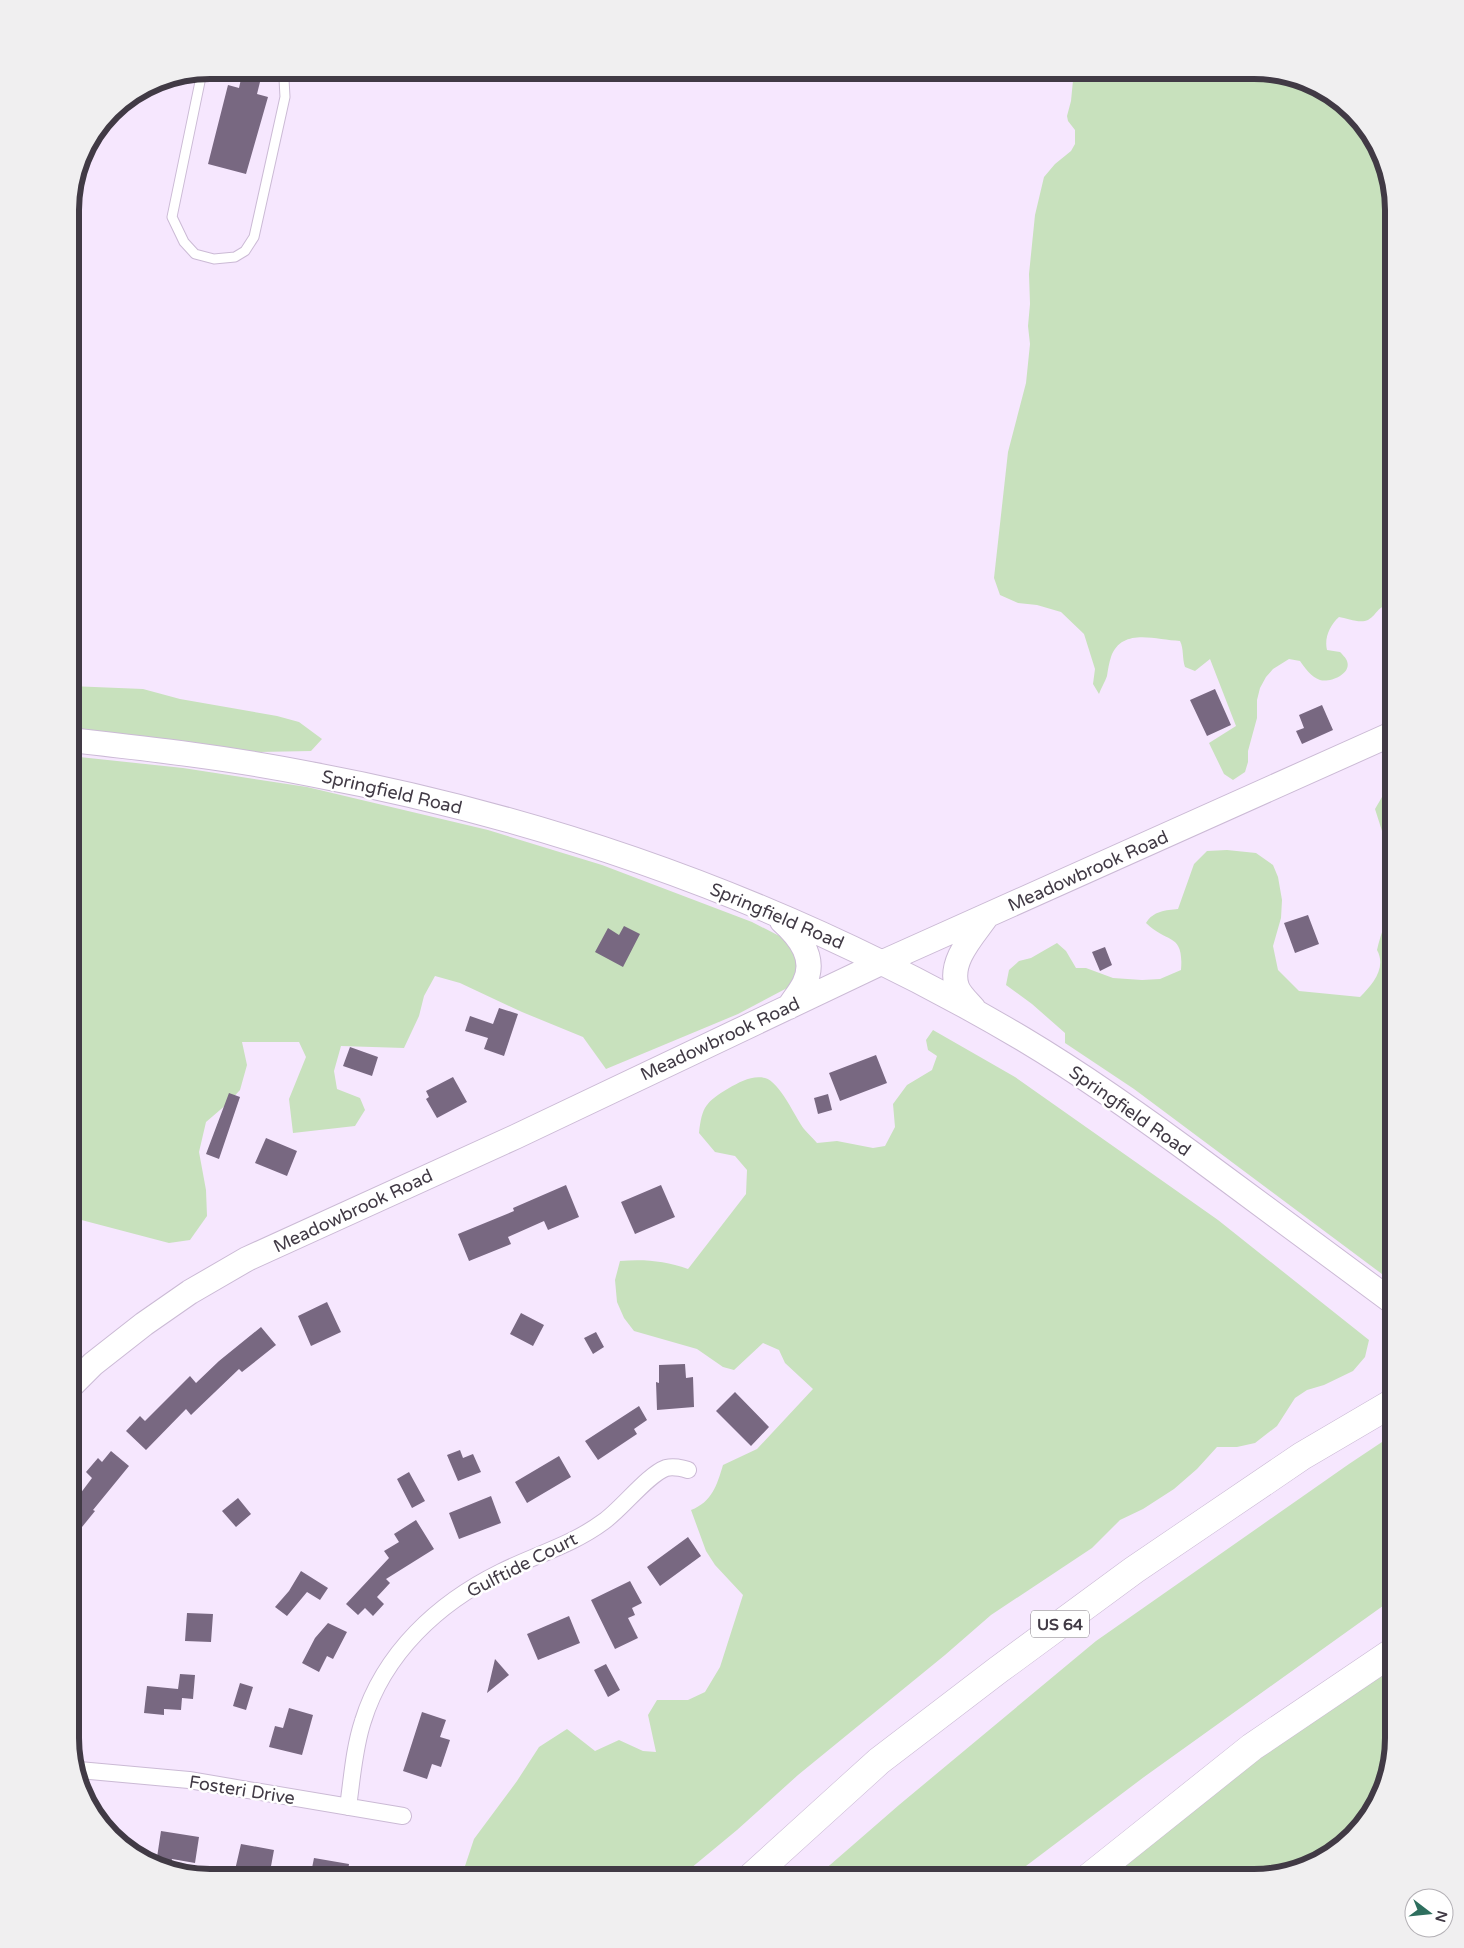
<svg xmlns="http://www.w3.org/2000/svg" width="1464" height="1948" font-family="'Varela Round',sans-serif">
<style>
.green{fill:#c8e1bd}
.building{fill:#786881}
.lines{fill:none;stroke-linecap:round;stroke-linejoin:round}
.lane-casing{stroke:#cbbad5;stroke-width:11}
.street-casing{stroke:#cbbad5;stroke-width:18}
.secondary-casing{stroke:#cbbad5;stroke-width:26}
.highway-casing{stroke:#cbbad5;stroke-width:29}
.lane{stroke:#fff;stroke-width:9}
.street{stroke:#fff;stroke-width:16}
.secondary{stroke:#fff;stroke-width:24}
.highway{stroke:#fff;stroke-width:28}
.labels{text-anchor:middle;stroke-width:5;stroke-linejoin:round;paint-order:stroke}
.shield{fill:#fff;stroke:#7a757d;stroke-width:1}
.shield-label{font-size:16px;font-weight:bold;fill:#413a45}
.street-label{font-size:18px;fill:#413a45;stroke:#fff}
.rim{fill:none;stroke:#413a45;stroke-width:6}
</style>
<rect width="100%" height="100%" fill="#f6e7fe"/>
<!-- green -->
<path class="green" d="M 1074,70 L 1263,70 L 1324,89 L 1371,132 L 1394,209 L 1394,575 L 1391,582 L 1391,604 C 1376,607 1378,614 1368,620 C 1360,624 1347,618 1339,617 C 1330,625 1324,638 1327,650 L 1340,652 C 1342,654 1346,658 1347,661 C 1352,674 1330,683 1320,680 C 1311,677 1305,668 1300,661 L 1289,659 L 1273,669 L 1266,677 L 1260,688 L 1257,700 L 1257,718 L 1248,751 L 1248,762 L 1245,772 L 1233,780 L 1224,774 L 1209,743 L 1236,726 L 1210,659 L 1195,671 L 1185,667 C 1182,658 1184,649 1180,641 C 1155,640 1122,627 1111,657 C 1109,663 1108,669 1107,676 C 1105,682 1101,688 1099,694 L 1093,684 L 1095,669 L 1084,634 L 1061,612 L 1037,605 L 1018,603 L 1000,595 L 994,578 L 1008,452 L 1026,383 L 1030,344 L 1028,326 L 1030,304 L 1029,274 L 1035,215 L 1044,177 L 1055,164 L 1071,151 L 1075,144 L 1075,130 L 1068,121 L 1067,116 L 1071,101 Z
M 78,287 L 70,320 L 70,292 Z
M 70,686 L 143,689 L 180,699 L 277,716 L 299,722 L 322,739 L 311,751 L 258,752 L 185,741 L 70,729 Z
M 70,756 L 183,768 L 307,787 L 488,830 L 602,865 L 752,922 L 793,943 L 799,975 L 789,987 L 738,1014 L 606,1069 L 583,1037 L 522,1012 L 460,983 L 435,976 L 424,996 L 419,1016 L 404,1048 L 341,1046 L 334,1071 L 337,1089 L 360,1098 L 365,1110 L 355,1126 L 293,1133 L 289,1099 L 306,1057 L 299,1042 L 242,1042 L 247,1065 L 240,1090 L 227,1104 L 206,1122 L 199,1152 L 206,1190 L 207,1216 L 190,1240 L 169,1243 L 70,1217 Z
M 1392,795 L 1394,795 L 1394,885 L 1393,855 L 1382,831 L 1375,809 L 1382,797 Z
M 1227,850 L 1256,853 L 1273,865 L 1278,877 L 1282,900 L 1281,918 L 1273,946 L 1278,970 L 1299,991 L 1360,997 C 1372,985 1387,968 1377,950 C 1381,932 1389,914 1394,896 L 1394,1283 L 1134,1089 L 1065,1043 L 1065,1033 L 1032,1004 L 1006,985 L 1009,970 L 1019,961 L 1031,958 L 1057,943 L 1066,951 L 1076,968 L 1086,968 L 1113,978 L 1142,980 L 1160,979 L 1181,970 C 1184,932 1167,944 1146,923 C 1153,911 1166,910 1178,909 L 1194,864 L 1207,851 Z
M 933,1030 L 1015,1077 L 1218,1220 L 1369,1340 L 1365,1357 L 1353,1371 L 1324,1385 L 1307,1390 L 1295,1398 L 1277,1426 L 1255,1443 L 1237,1447 L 1217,1447 L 1197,1469 L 1174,1489 L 1143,1509 L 1120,1520 L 1092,1548 L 991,1615 L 945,1655 L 798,1775 L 737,1830 L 679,1878 L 461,1878 L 474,1839 L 517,1781 L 539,1747 L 567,1729 L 595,1751 L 619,1740 L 643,1751 L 656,1752 L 648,1715 L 657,1700 L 688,1700 L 705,1692 L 720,1667 L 743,1595 L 715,1565 L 706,1551 L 691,1510 C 712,1502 717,1485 723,1465 L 757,1449 L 813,1389 L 785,1363 L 779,1350 L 763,1343 L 734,1370 L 723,1367 L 697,1349 L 634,1331 L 624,1318 L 617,1302 L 615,1280 L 620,1261 C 645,1259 665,1261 688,1269 L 746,1194 L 747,1170 L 735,1156 L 715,1152 L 699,1133 C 702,1106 706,1102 729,1088 C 740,1082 752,1075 765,1078 C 780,1082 795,1117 804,1129 C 808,1134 813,1138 817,1143 L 837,1141 L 873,1148 L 885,1146 L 895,1127 L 893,1104 L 907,1085 L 932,1070 L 937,1056 L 928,1050 L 926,1040 Z
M 1394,1434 L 1394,1598 L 1144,1777 L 1010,1878 L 815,1878 L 899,1805 L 1096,1641 L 1349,1464 Z
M 1394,1662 L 1394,1739 L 1375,1808 L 1332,1855 L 1255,1878 L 1103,1878 L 1268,1750 Z"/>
<!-- building -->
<path class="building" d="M 243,70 L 263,70 L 257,94 L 268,97 L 246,174 L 208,164 L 228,85 L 239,88 Z
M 1215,689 L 1231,725 L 1207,736 L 1190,700 Z
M 1322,705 L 1333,730 L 1302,744 L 1296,731 L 1304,728 L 1299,715 Z
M 1308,915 L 1319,944 L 1295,953 L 1284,923 Z
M 624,926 L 640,934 L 623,967 L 595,952 L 608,928 L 619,935 Z
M 1105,947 L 1112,965 L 1100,971 L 1092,952 Z
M 499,1008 L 518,1014 L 504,1056 L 484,1049 L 488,1038 L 465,1031 L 470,1016 L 493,1024 Z
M 350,1047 L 378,1057 L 372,1076 L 343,1066 Z
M 876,1055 L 887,1083 L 840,1101 L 829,1073 Z
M 453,1077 L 467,1102 L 437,1118 L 426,1099 L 429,1097 L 426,1091 Z
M 229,1093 L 240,1097 L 219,1159 L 206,1154 Z
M 828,1094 L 832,1110 L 818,1114 L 814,1098 Z
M 266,1138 L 297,1151 L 287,1176 L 255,1163 Z
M 566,1185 L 579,1217 L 548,1230 L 544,1221 L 508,1237 L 511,1244 L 469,1261 L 458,1234 L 514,1211 L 513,1208 Z
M 661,1185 L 675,1217 L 635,1234 L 621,1202 Z
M 327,1302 L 341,1332 L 311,1346 L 298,1316 Z
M 521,1313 L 544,1325 L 533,1346 L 510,1334 Z
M 261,1327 L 276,1345 L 242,1372 L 239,1369 L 191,1415 L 186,1409 L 146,1450 L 126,1431 L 140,1416 L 145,1421 L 190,1376 L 196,1383 L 219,1361 Z
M 596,1332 L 604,1347 L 593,1354 L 584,1338 Z
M 685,1364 L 686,1378 L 693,1377 L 694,1407 L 657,1410 L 656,1382 L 659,1383 L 659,1365 Z
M 735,1392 L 769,1427 L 751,1446 L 716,1411 Z
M 639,1406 L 647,1420 L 634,1429 L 637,1434 L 598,1460 L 585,1441 Z
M 460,1450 L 463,1458 L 473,1454 L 481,1472 L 458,1481 L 447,1455 Z
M 111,1451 L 129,1466 L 93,1510 L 95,1511 L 82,1527 L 70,1518 L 70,1492 L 77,1498 L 92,1478 L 86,1472 L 98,1458 L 102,1462 Z
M 559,1456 L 571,1477 L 527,1503 L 515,1482 Z
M 409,1472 L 425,1501 L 412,1508 L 397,1479 Z
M 491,1496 L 501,1523 L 459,1539 L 449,1513 Z
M 238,1498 L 251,1514 L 236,1527 L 222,1511 Z
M 416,1520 L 434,1549 L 386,1579 L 390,1583 L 377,1597 L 384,1604 L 373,1616 L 365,1608 L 358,1615 L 346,1604 L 389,1558 L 384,1551 L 399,1542 L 394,1534 Z
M 688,1537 L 701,1556 L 660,1586 L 647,1567 Z
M 301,1571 L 328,1588 L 320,1600 L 307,1592 L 287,1616 L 275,1607 L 289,1591 Z
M 630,1581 L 642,1603 L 632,1608 L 635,1615 L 628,1618 L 638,1638 L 615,1649 L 591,1600 Z
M 187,1613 L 213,1614 L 211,1642 L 185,1641 Z
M 569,1616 L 580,1643 L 538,1660 L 527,1634 Z
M 328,1623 L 347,1632 L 333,1659 L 327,1656 L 319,1672 L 302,1663 L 315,1638 Z
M 495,1659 L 509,1675 L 487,1693 Z
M 606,1664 L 620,1690 L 608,1697 L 594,1670 Z
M 180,1674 L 195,1675 L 193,1699 L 182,1698 L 181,1710 L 164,1709 L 164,1715 L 144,1713 L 147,1686 L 178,1689 Z
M 240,1683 L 253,1687 L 246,1710 L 233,1706 Z
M 289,1708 L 313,1715 L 302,1755 L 269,1747 L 275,1726 L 283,1728 Z
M 422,1712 L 446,1720 L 440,1737 L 450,1740 L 441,1767 L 432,1764 L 427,1779 L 403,1771 Z
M 161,1831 L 199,1837 L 195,1863 L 172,1859 L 170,1868 L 156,1864 Z
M 241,1844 L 274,1850 L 269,1877 L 235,1870 Z
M 314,1858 L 349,1864 L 347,1878 L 310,1878 Z"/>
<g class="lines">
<defs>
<path id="lane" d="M 202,72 L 172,217 L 184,242 L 195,254 L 214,259 L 235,257 L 245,251 L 254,237 L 285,97 L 284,79 L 278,70"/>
<path id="street" d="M 79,1770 L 189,1780 L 403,1816
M 348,1807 C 352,1779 354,1748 363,1721 C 384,1653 438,1603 501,1572 C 535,1555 572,1545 603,1522 C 621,1510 647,1475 666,1468 C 674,1466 681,1468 688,1470"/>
<path id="secondary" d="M 70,740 C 150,749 231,758 310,774 C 561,821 803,909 1023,1039 C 1090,1079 1154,1125 1217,1172 C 1276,1215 1335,1259 1394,1303
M 782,921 C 800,937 817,959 804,984 C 800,992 794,999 789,1007
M 974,1009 C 968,1002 960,995 957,987 C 948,961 974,935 987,916
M 70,1387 L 93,1364 L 144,1324 L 190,1292 L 247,1259 L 515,1137 L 883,962 L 1394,733"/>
<path id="highway" d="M 750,1878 L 879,1761 L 998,1670 L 1134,1570 L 1302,1456 L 1394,1402
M 1088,1878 L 1252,1747 L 1394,1651"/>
</defs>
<!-- lane casing -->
<use href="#lane" class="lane-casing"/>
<!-- street casing -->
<use href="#street" class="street-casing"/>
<!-- secondary casing -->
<use href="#secondary" class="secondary-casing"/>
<!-- highway casing -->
<use href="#highway" class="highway-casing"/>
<!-- lane -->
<use href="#lane" class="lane"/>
<!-- street -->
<use href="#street" class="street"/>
<!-- secondary -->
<use href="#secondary" class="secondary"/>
<!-- highway -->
<use href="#highway" class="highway"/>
</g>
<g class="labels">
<!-- shield labels -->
<rect class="shield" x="1031" y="1610.5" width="58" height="27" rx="4"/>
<g class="shield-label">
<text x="1060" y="1630">US 64</text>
</g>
<!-- street labels -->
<g class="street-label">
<text transform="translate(392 792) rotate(13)" y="6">Springfield Road</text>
<text transform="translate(1088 871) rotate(-24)" y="6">Meadowbrook Road</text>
<text transform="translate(777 916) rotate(23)" y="6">Springfield Road</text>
<text transform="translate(720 1039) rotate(-25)" y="6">Meadowbrook Road</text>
<text transform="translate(1130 1111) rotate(35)" y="6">Springfield Road</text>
<text transform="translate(353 1211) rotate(-25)" y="6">Meadowbrook Road</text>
<text transform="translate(522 1565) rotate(-27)" y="6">Gulftide Court</text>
<text transform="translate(242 1790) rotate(9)" y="6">Fosteri Drive</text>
</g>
</g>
<!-- crop -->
<path d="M0 0H1464V1948H0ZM210 79H1254A131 131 0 0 1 1385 210V1738A131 131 0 0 1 1254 1869H210A131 131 0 0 1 79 1738V210A131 131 0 0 1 210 79Z" fill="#f0eff0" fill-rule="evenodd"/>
<path class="rim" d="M210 79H1254A131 131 0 0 1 1385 210V1738A131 131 0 0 1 1254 1869H210A131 131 0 0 1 79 1738V210A131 131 0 0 1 210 79Z"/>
<!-- north arrow -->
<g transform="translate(1429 1913) rotate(106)"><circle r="24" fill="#ffffff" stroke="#b3b0b5"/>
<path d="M0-4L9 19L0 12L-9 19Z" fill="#2e6f5e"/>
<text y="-8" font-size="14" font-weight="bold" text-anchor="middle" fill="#413a45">N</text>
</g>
</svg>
